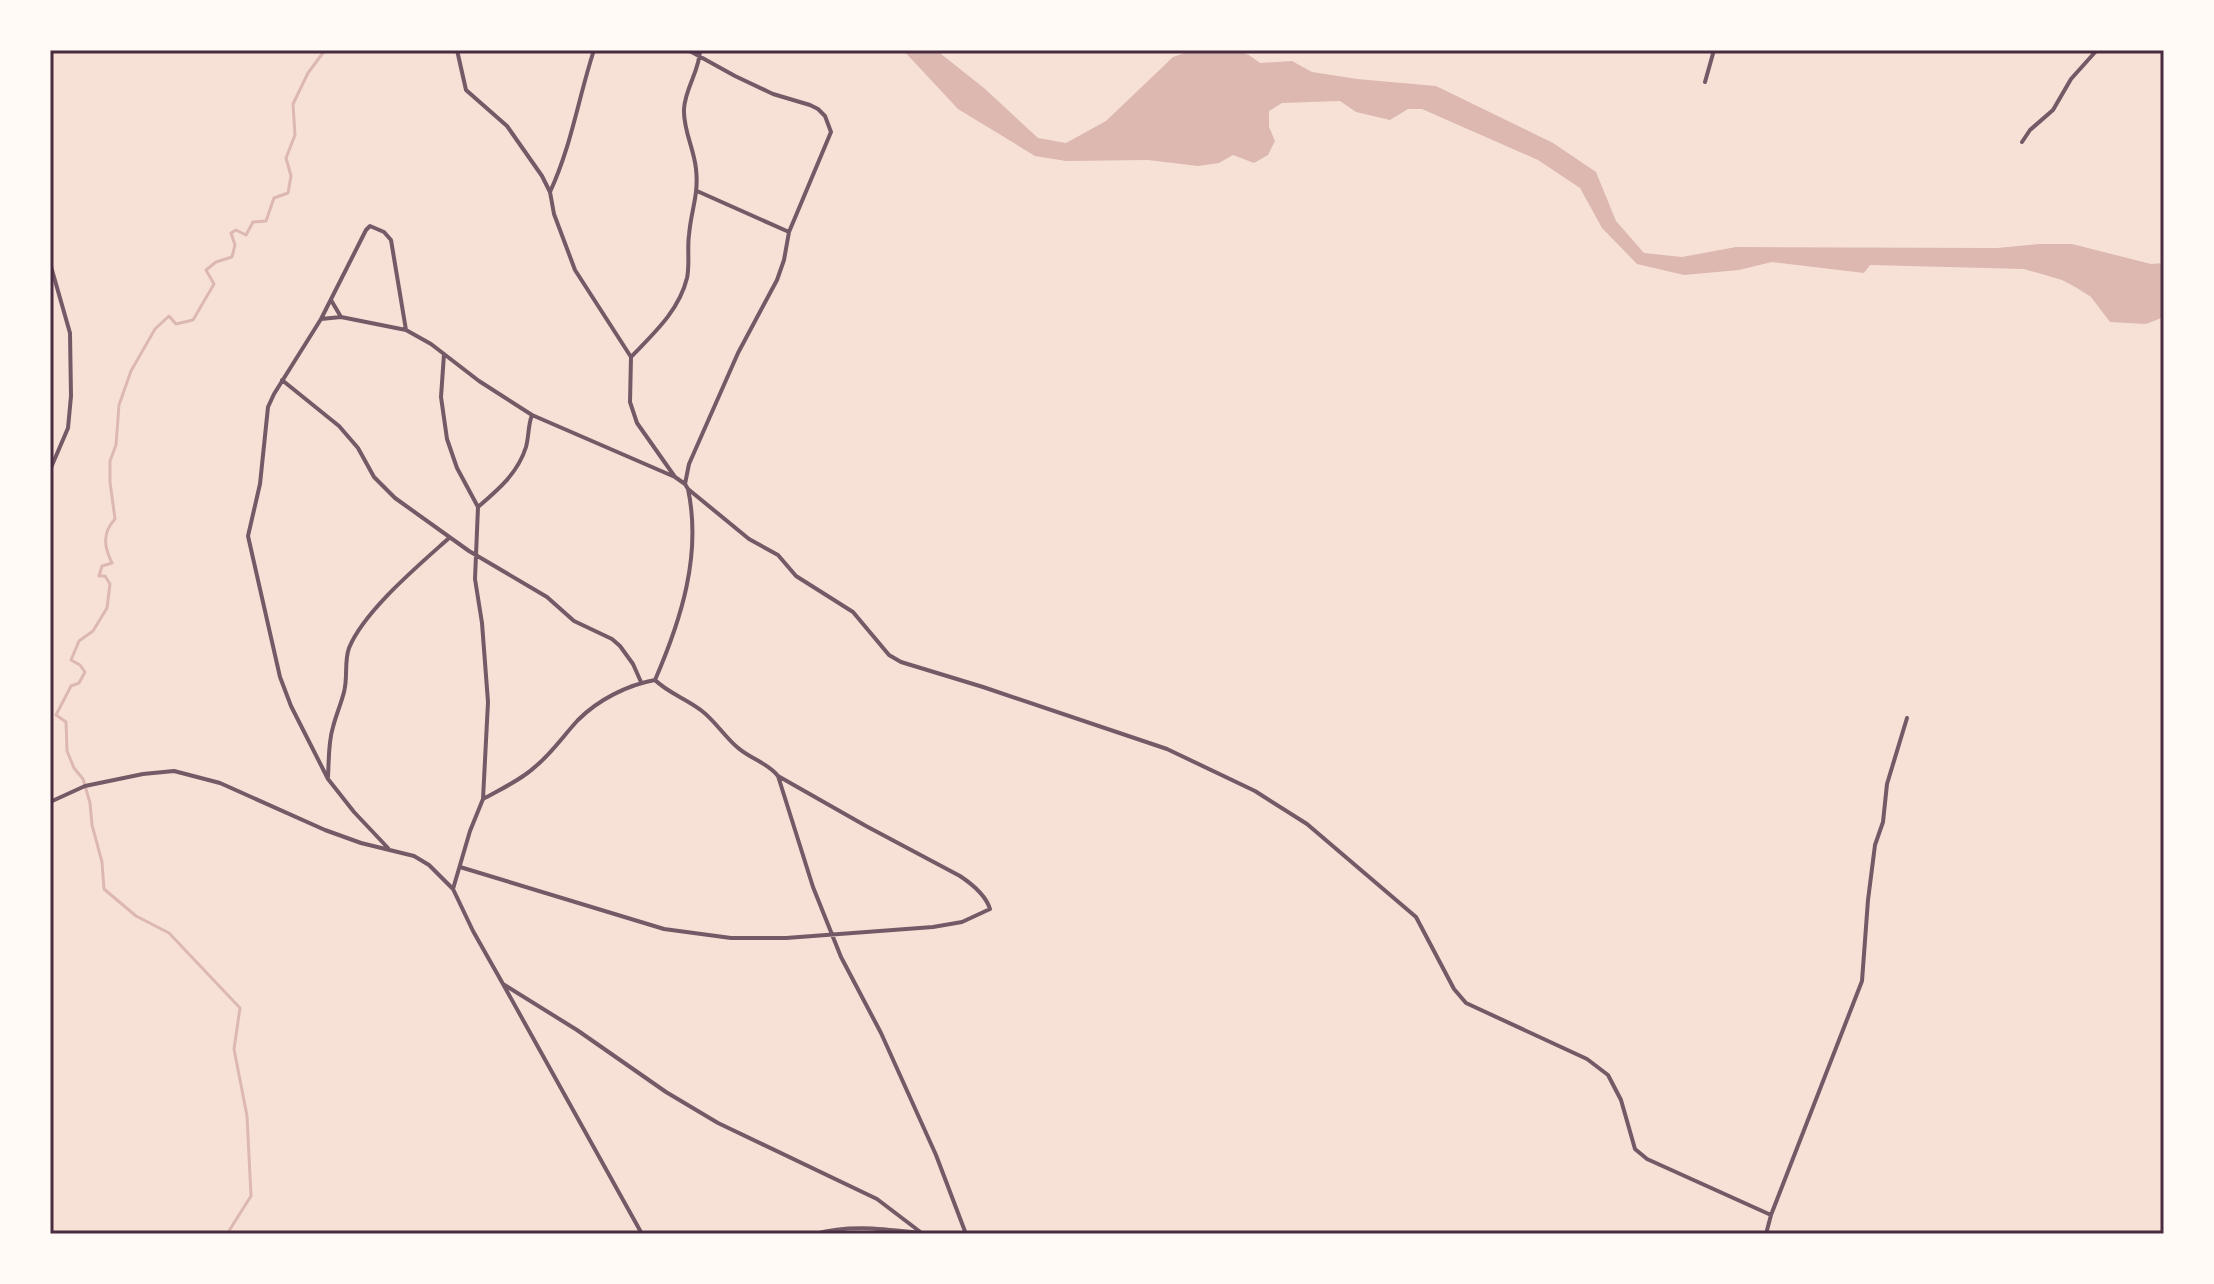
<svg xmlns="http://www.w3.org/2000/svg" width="2214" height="1284" font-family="Cabin,sans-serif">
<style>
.water{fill:#dcb8b0}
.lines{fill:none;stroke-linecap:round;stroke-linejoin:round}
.stream{stroke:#dcb8b0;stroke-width:3}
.minor{stroke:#755966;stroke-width:4}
.neatline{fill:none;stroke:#4a2c40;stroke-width:3}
</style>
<rect width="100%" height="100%" fill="#f7e1d7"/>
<!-- water -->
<path class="water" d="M 903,50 L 936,50 L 984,88 L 1038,138 L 1066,143 L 1106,121 L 1173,57 L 1194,50 L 1235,50 L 1249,55 L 1260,63 L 1292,61 L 1312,72 L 1357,79 L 1436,86 L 1553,143 L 1596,172 L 1616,221 L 1644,253 L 1682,257 L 1736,247 L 1997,248 L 2039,244 L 2072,244 L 2151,264 L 2164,263 L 2164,317 L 2146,324 L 2110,322 L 2091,297 L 2077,288 L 2062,280 L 2024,269 L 1870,265 L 1864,273 L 1772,262 L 1739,270 L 1684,275 L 1637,264 L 1602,228 L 1580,188 L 1538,160 L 1422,109 L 1408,109 L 1390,120 L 1356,112 L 1340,101 L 1282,103 L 1269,111 L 1269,127 L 1275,141 L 1268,155 L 1254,163 L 1233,155 L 1219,163 L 1198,166 L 1148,160 L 1066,161 L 1035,156 L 958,109 Z"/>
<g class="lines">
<!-- stream -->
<path class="stream" d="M 227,1234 L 251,1196 L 247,1116 L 234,1049 L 240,1008 L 169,933 L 136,916 L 104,889 L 102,862 L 92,825 L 90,803 L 83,779 L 74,768 L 67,751 L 66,722 L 56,715 L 71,686 L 79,683 L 85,672 L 80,665 L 71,660 L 79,641 L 93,631 L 107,608 L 110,584 L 105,576 L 99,576 L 102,566 L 112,563 C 104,547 102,533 115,519 L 110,482 L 110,461 L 116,445 L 119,405 L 131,371 L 155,329 L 169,316 L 176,324 L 193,320 L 214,284 L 206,270 L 216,262 L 232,257 L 235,245 L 231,233 L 236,230 L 246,235 L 253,222 L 266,221 L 274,198 L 288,193 L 291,176 L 286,158 L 295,135 L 293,104 L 308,73 L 325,50"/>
<!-- minor -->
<path class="minor" d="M 457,50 L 466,90 L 507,126 L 542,176 L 550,192 L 554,214 L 575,270 L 631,357 L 630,402 L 637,423 L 675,477 L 685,484 L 688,489 C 702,555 681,620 655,680
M 1705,82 L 1714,50
M 2022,142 L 2030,130 L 2053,110 L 2071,79 L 2097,50
M 697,191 L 789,232
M 550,192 C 572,144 578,99 594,50
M 50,263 L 70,333 L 71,396 L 68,428 L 50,470
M 331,300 L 341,317
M 321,319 L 341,317 L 406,330 L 431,344 L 479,381 L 532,415 L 675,477
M 444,354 L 441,397 L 447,439 L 457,468 L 478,507 L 475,579 L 482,623 L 488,702 L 483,799 L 470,831 L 453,889
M 631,357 C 653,334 679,311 687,278 C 690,264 687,249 689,235 C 691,210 699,195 696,169 C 694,148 683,130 684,109 C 685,88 700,70 700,50
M 282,380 L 339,426 L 358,448 L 374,477 L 395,498 L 469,551 L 547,597 L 574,621 L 612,639 L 620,646 L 633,664 L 641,682
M 685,484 L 689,464 L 738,353 L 777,280 L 784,260 L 789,232 L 831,132 L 825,116 L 818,109 L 810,105 L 773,94 L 735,76 L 688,50
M 688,489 L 749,539 L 778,555 L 796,576 L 853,612 L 889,655 L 901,662 L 983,687 L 1167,749 L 1255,791 L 1307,824 L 1416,917 L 1454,989 L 1466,1003 L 1587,1059 L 1608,1075 L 1621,1100 L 1635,1149 L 1647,1159 L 1771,1215
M 478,507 C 498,490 518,473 526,447 C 529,436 528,425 532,415
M 655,680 C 668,693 687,699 702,711 C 715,721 725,737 737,747 C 750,759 767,762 778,776 L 813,887 L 841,957 L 881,1033 L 936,1155 L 966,1234
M 328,777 C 329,761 328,743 333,727 C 336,715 341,704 344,692 C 348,677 344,662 349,648 C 364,611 419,565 449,538
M 483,799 C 501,789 521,780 536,766 C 552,753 564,735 578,720 C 598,700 627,685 655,680
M 50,802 L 85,786 L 143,774 L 174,771 L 220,783 L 325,830 L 361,843 L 414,856 L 429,865 L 453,889 L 473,931 L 503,984 L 577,1030 L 666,1092 L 718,1123 L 877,1199 L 923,1234
M 388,848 L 354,812 L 328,779 L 291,706 L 280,677 L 248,536 L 260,484 L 268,407 L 274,394 L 321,319 L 366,230 L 370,226 L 384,232 L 391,240 L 406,330
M 460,867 L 664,929 L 731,938 L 786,938 L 933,927 L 962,922 L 990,909 C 986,896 972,884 960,876 L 866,826 L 778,776
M 503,984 L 642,1234
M 815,1234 C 850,1224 884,1229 920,1233
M 1766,1234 L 1771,1215 L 1862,981 L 1868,900 L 1875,845 L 1883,822 L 1887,784 L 1907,718"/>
</g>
<!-- border -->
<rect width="2214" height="1284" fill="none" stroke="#fffaf5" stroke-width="104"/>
<rect x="52" y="52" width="2110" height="1180" class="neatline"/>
</svg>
